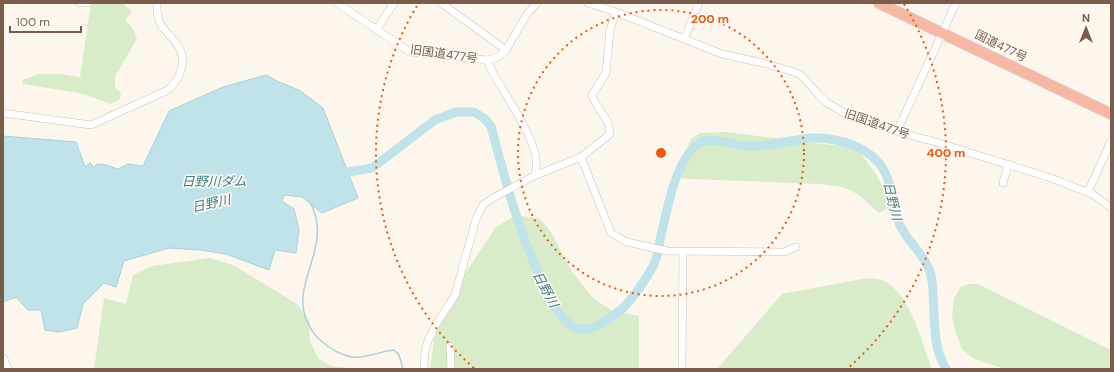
<svg xmlns="http://www.w3.org/2000/svg" width="1114" height="372" font-family="'DM Sans','Noto Sans JP',sans-serif">
<style>
.green{fill:#d8ecc9}
.water{fill:#bfe3e8;stroke:#a5d3da}
.lines{fill:none;stroke-linecap:round;stroke-linejoin:round}
.stream{stroke:#a5d3da;stroke-width:1.5}
.river{stroke:#bfe3e8;stroke-width:9}
.minor-casing{stroke:#d1beb0;stroke-width:8}
.highway-casing{stroke:#dad1cd;stroke-width:12}
.minor{stroke:#fff;stroke-width:7}
.highway{stroke:#f7b7a3;stroke-width:10}
.ring{fill:none;stroke:#e8590c;stroke-width:2;stroke-dasharray:2 4}
.labels{text-anchor:middle;stroke-width:3;stroke-linejoin:round;paint-order:stroke}
.street-label{font-size:12px;fill:#7a5c4d;stroke:#fffaf3}
.water-label{font-size:13px;font-style:italic;fill:#437c86;stroke:#fffaf3}
.centre{fill:#e8590c;stroke:#fffaf3;stroke-width:2}
.ring-label{font-size:12px;text-anchor:middle;font-weight:bold;fill:#e8590c;stroke:#fffaf3;stroke-width:3;stroke-linejoin:round;paint-order:stroke}
</style>
<rect width="100%" height="100%" fill="#fdf6ec"/>
<!-- green -->
<path class="green" d="M 91,3 L 121,3 L 132,11 L 125,21 L 132,27 L 137,39 L 115,76 L 115,88 L 121,93 L 120,99 L 111,104 L 80,93 L 23,84 L 22,80 L 39,74 L 59,74 L 80,77 Z
M 726,132 L 856,148 C 869,164 888,187 888,208 L 879,213 L 859,195 L 843,187 L 819,184 L 690,179 L 681,178 L 678,169 L 691,139 L 700,133 Z
M 516,215 L 540,219 L 551,232 L 572,272 L 594,299 L 613,311 L 639,316 L 639,369 L 430,369 L 434,339 L 446,302 L 496,227 Z
M 210,258 L 233,265 L 297,304 L 309,321 L 310,341 L 318,358 L 331,366 L 356,369 L 94,369 L 104,298 L 126,304 L 133,275 L 152,266 Z
M 862,279 C 867,279 873,278 878,279 C 909,286 922,343 932,369 L 717,369 L 782,294 Z
M 969,284 L 978,284 L 1111,350 L 1111,369 L 1005,369 L 974,359 L 962,349 L 955,331 L 952,316 L 954,298 L 961,287 Z"/>
<!-- water -->
<path class="water" d="M 266,75 L 279,82 L 299,90 L 323,108 L 358,198 L 322,213 L 302,197 L 284,195 L 282,201 L 294,209 L 299,229 L 296,253 L 275,250 L 269,270 L 226,254 L 200,250 L 169,248 L 124,261 L 116,287 L 104,283 L 83,304 L 77,328 L 59,332 L 45,330 L 41,310 L 28,310 L 16,297 L 3,302 L 3,136 L 76,142 L 85,167 L 90,163 L 92,165 L 93,168 L 97,164 L 106,165 L 118,169 L 128,164 L 143,166 L 169,111 L 223,87 Z"/>
<g class="lines">
<!-- stream -->
<path class="stream" d="M 311,204 C 318,218 319,234 315,249 C 310,274 295,297 308,323 C 311,330 314,335 320,340 C 329,348 340,355 352,357 C 366,359 380,351 394,350 L 399,355 L 403,369"/>
<!-- river -->
<path class="river" d="M 337,174 L 372,168 L 435,120 L 456,112 L 474,112 L 484,118 L 491,126 C 506,183 520,238 547,291 C 554,304 561,322 576,328 C 587,332 601,325 609,319 C 613,315 619,312 623,308 C 633,298 649,275 655,262 C 658,255 659,247 660,240 C 667,212 674,162 698,144 C 710,135 731,145 745,146 C 758,147 771,145 784,142 C 792,141 801,139 810,138 C 833,137 862,144 878,162 C 893,178 891,204 899,223 C 907,242 926,255 931,275 C 937,306 929,341 946,369"/>
<defs>
<path id="minor" d="M 80,3 L 88,3
M 337,3 L 410,52 L 487,60 L 498,57 L 506,50 L 527,14 L 537,3
M 441,3 L 506,50
M 588,3 L 616,12 L 722,54 L 763,63 L 791,71 L 801,75 L 818,94 L 826,102 L 850,117 L 923,139 L 929,140 L 1051,178 L 1094,195 L 1111,208
M 376,30 L 394,3
M 684,39 L 699,3
M 487,60 C 497,88 548,147 534,176
M 3,113 L 91,125 L 168,90 C 180,79 188,61 178,46 C 173,37 163,31 159,21 C 157,16 157,9 157,3
M 897,131 L 956,3
M 581,157 L 611,233 L 618,237 L 627,242 L 667,251 L 784,252 L 796,247
M 1003,183 L 1008,164
M 1088,192 L 1111,141
M 450,346 L 451,369
M 4,359 L 8,369
M 682,367 L 683,251
M 424,369 L 425,351 L 428,341 L 435,326 L 455,295 L 476,219 L 483,205 L 493,198 L 534,176 L 581,157 L 609,135 C 613,121 595,108 592,95 L 606,73 L 610,30 L 616,12"/>
<path id="highway" d="M 879,3 L 1111,114"/>
</defs>
<!-- minor casing -->
<use href="#minor" class="minor-casing"/>
<!-- highway casing -->
<use href="#highway" class="highway-casing"/>
<!-- minor -->
<use href="#minor" class="minor"/>
<!-- highway -->
<use href="#highway" class="highway"/>
</g>
<!-- distance rings -->
<g class="ring">
<circle cx="661" cy="153" r="143"/>
<path d="M474 368A285 285 0 0 1 418 4M904 4A285 285 0 0 1 848 368"/>
</g>
<g class="labels">
<!-- street labels -->
<g class="street-label">
<text transform="translate(1001 46) rotate(26)" y="4">国道477号</text>
<text transform="translate(444 54) rotate(8)" y="4">旧国道477号</text>
<text transform="translate(877 124) rotate(19)" y="4">旧国道477号</text>
</g>
<!-- water labels -->
<g class="water-label">
<text x="214" y="186">日野川ダム</text>
<text transform="translate(893 201) rotate(76)" y="5">日野川</text>
<text transform="translate(211 203) rotate(-13)" y="5">日野川</text>
<text transform="translate(546 289) rotate(62)" y="5">日野川</text>
</g>
</g>
<circle cx="661" cy="153" r="6" class="centre"/>
<g class="ring-label">
<text x="710" y="23">200 m</text>
<text x="946" y="157">400 m</text>
</g>
<!-- border -->
<rect width="1114" height="372" fill="none" stroke="#7a5c4d" stroke-width="8"/>
<!-- north arrow -->
<g transform="translate(1086 28)" stroke="#fffaf3" stroke-width="3" paint-order="stroke">
<path d="M0-3L7 15L0 10L-7 15Z" fill="#7a5c4d"/>
<text y="-6" font-size="11" font-weight="bold" text-anchor="middle" fill="#7a5c4d">N</text>
</g>
<!-- scale -->
<path d="M10 26v6h71v-6" fill="none" stroke="#7a5c4d" stroke-width="2"/>
<text x="16" y="26" font-size="12" fill="#7a5c4d" stroke="#fffaf3" stroke-width="3" paint-order="stroke">100 m</text>
</svg>
